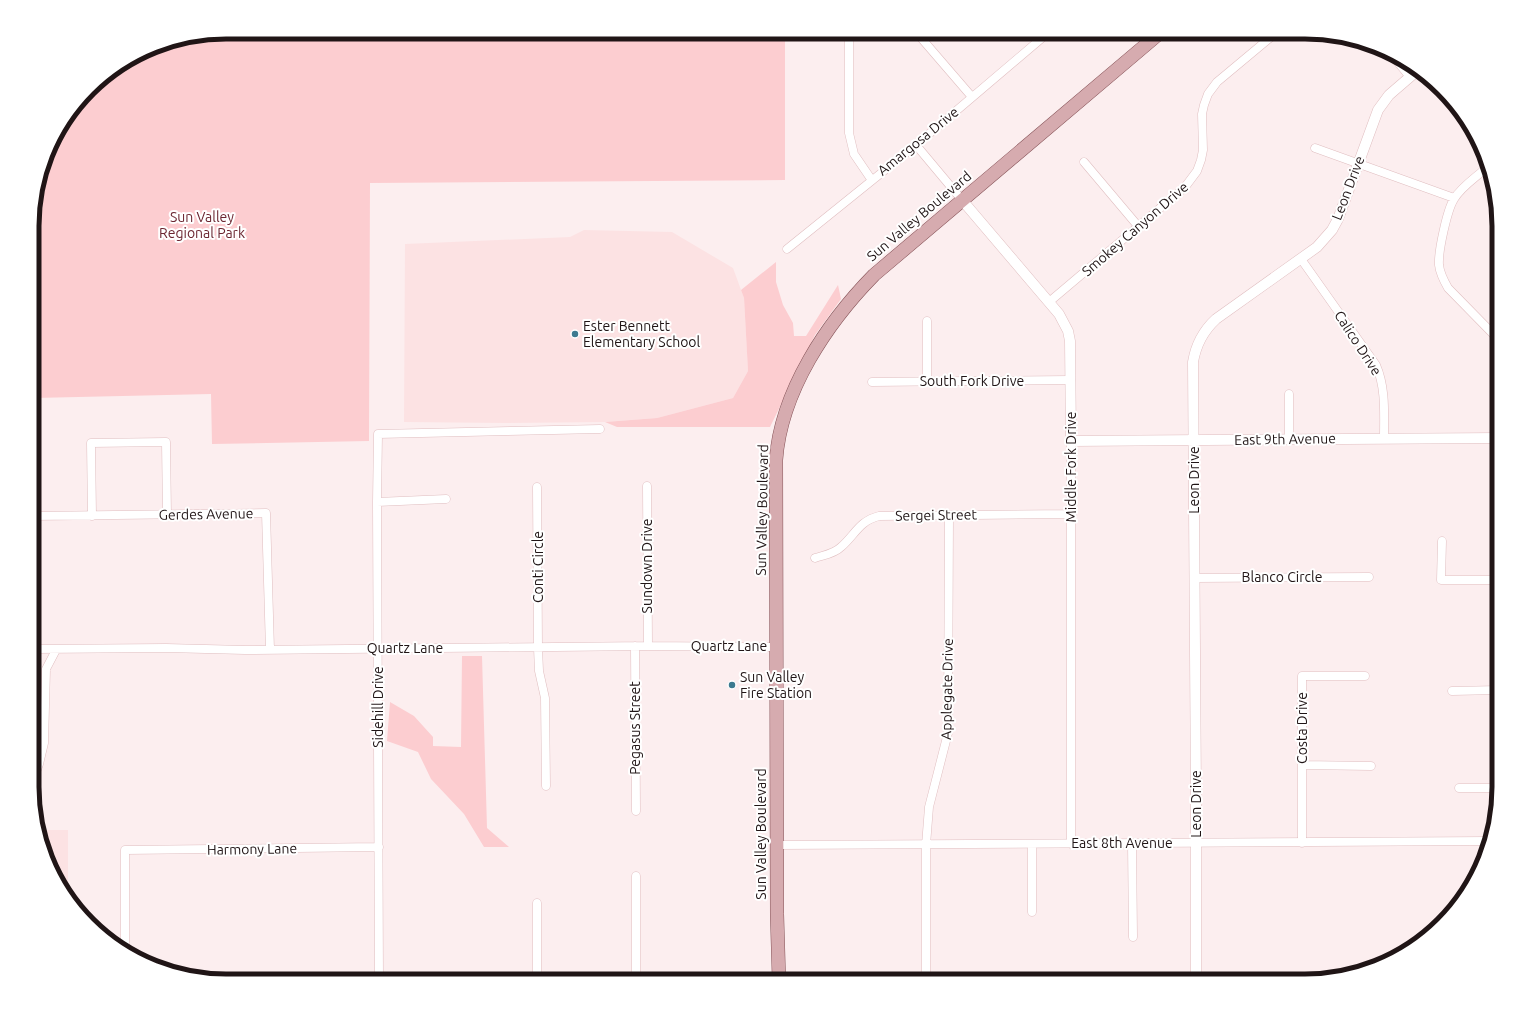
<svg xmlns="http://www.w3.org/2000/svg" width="1531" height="1013" font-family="Ubuntu,sans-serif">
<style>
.built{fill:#fce2e3}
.green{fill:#fccdd0}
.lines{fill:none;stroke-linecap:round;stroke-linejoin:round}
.minor-casing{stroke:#e0bec0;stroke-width:9}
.tertiary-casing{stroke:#e0bec0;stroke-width:11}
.primary-casing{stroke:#855257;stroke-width:14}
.minor{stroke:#fff;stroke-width:8}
.tertiary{stroke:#fff;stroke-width:10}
.primary{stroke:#d6abaf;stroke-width:13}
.poi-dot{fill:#3c7a90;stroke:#fff;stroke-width:1.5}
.labels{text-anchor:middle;stroke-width:4;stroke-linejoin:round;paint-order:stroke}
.street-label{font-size:14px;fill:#201516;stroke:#fff}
.park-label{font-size:14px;fill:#6c2631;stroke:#fff}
.poi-label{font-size:14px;fill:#201516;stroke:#fff;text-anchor:start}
.rim{fill:none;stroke:#201516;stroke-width:5}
</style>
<rect width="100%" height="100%" fill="#fceeef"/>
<!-- built -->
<path class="built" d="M 584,230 L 672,232 L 733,268 L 744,298 L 748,371 L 733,398 L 657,418 L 605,422 L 505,423 L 404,422 L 405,244 L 570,237 Z
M 40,830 L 68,830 L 68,895 L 58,884 Z"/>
<!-- green -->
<path class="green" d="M 226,32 L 785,32 L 785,180 L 370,183 L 369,441 L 212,444 L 211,394 L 34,398 L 34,201 L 52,140 L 98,80 L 152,47 Z
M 776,262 L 776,282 L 783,305 L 793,323 L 794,336 L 806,336 L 838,285 L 841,299 L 815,335 L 770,427 L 617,427 L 605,422 L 657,418 L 733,398 L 748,371 L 744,298 L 741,290 Z
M 462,656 L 482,656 L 487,828 L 509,847 L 484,847 L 464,814 L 431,779 L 418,752 L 387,741 L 390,702 L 414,716 L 433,737 L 433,746 L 461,747 Z"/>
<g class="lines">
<defs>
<path id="minor" d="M 849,32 L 849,133 L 854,154 L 871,179
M 916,32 L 972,97
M 1391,54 L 1410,77
M 916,145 L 962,200
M 1315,148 L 1454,198
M 1084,162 L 1138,226
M 1485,169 C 1475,178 1461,187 1454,199 C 1447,210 1438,252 1439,265 C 1440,274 1444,281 1448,288 L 1499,340
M 787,249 L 916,145 L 1049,32
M 1301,259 L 1376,365 C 1386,388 1384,413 1384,438
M 1049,302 L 1185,187 L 1197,171 L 1201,160 L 1203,150 L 1202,114 L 1204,105 L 1208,94 L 1217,82 L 1277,32
M 927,321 L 927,382
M 872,382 L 1071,380
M 1289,394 L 1289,439
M 1071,441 L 1071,844
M 647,486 L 648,646
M 537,487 L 538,648 L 539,671 L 545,698 L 546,786
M 377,502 L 446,499
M 34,516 L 266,513 L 270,650
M 92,516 L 91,443 L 166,442 L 167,515
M 1442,541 L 1441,580 L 1499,580
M 815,558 C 824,555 834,554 841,547 C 855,535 859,521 879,516 L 1072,514
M 1195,578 L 1369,577
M 635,646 L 636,811
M 34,649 L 166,648 L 245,650 L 648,646 L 777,647
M 1452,691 L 1499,690
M 1302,765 L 1371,766
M 34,778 L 39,764 L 44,743 L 46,669 L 56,650
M 1459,788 L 1499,788
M 1132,843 L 1133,937
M 1302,843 L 1302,676 L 1365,676
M 1032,844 L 1032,912
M 777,845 L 1490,841
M 636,876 L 636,981
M 537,903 L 537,981
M 125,952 L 125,850 L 379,847
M 379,981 L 377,502 L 378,434 L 600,429
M 926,981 L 926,845 L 929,807 L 948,733 L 949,515"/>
<path id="tertiary" d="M 962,200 L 1059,314 L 1068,331 L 1070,341 L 1071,441 L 1499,438
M 1196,981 L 1196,797 L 1193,362 C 1196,344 1203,331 1216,319 L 1317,247 L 1332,230 L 1338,219 L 1378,110 L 1389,95 L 1418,70"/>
<path id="primary" d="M 779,981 L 777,914 L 776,460 C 781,391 827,323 874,275 L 1161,32"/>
</defs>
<!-- minor casing -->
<use href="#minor" class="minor-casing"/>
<!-- tertiary casing -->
<use href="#tertiary" class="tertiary-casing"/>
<!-- primary casing -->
<use href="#primary" class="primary-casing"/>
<!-- minor -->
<use href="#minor" class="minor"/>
<!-- tertiary -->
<use href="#tertiary" class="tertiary"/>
<!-- primary -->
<use href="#primary" class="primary"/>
</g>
<!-- markers -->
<g class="poi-dot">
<circle cx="575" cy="334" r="4"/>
<circle cx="732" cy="685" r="4"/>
</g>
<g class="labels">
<!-- street labels -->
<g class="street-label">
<text transform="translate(918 141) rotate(-39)" y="5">Amargosa Drive</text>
<text transform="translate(1348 188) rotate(-69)" y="5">Leon Drive</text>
<text transform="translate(919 216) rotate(-40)" y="5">Sun Valley Boulevard</text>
<text transform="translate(1135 229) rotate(-41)" y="5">Smokey Canyon Drive</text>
<text transform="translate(1358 343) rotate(57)" y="5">Calico Drive</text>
<text x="972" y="386">South Fork Drive</text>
<text transform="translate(1285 439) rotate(-1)" y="5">East 9th Avenue</text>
<text transform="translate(1071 467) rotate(-90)" y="5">Middle Fork Drive</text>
<text transform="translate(1194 480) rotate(-90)" y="5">Leon Drive</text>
<text transform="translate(762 510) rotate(-89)" y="5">Sun Valley Boulevard</text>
<text transform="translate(206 514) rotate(-1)" y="5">Gerdes Avenue</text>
<text transform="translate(936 515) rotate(-1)" y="5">Sergei Street</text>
<text transform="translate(647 566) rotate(-90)" y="5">Sundown Drive</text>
<text transform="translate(538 567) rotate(-90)" y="5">Conti Circle</text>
<text x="1282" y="582">Blanco Circle</text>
<text x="729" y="651">Quartz Lane</text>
<text x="405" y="653">Quartz Lane</text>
<text transform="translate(947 689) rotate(-89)" y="5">Applegate Drive</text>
<text transform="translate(378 707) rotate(-90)" y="5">Sidehill Drive</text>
<text transform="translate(635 728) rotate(-90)" y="5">Pegasus Street</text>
<text transform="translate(1302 728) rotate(-90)" y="5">Costa Drive</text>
<text transform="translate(1196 804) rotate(-90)" y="5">Leon Drive</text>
<text transform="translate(761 834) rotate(-90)" y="5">Sun Valley Boulevard</text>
<text x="1122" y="848">East 8th Avenue</text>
<text transform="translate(252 849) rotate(-1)" y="5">Harmony Lane</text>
</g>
<!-- park labels -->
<g class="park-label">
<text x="202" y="222">Sun Valley<tspan x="202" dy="16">Regional Park</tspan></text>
</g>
<!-- poi labels -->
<g class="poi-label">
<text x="583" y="331">Ester Bennett<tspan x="583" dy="16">Elementary School</tspan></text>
<text x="740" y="682">Sun Valley<tspan x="740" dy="16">Fire Station</tspan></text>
</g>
</g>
<!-- crop -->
<path d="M0 0H1531V1013H0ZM226 39H1305A187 187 0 0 1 1492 226V787A187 187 0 0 1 1305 974H226A187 187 0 0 1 39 787V226A187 187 0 0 1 226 39Z" fill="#fff" fill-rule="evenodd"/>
<path class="rim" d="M226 39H1305A187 187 0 0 1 1492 226V787A187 187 0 0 1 1305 974H226A187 187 0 0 1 39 787V226A187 187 0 0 1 226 39Z"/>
</svg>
